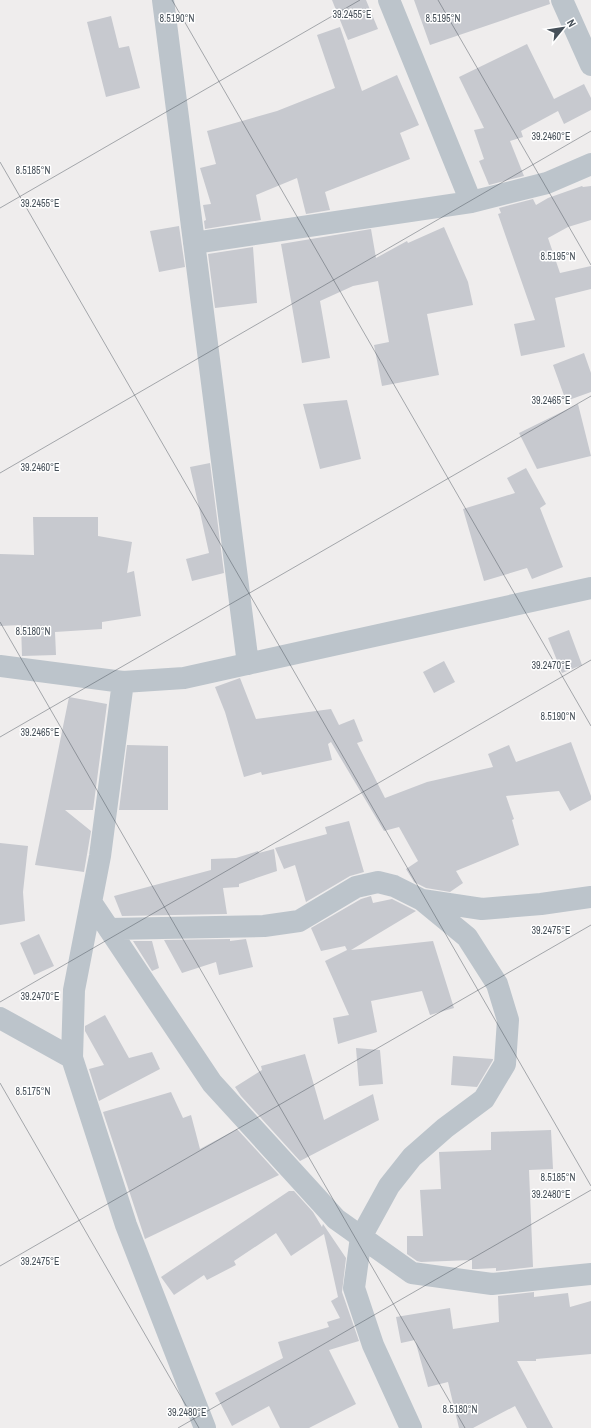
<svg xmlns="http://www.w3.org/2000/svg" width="591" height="1428" font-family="'Archivo Narrow',sans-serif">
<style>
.building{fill:#c7c9cf}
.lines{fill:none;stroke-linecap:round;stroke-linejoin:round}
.street{stroke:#bcc4cb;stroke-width:22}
.ticks{fill:none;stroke:#465059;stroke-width:1;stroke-opacity:0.45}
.ticks-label{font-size:10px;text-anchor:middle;fill:#465059;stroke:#fff;stroke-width:3;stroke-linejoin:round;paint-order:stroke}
</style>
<rect width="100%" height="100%" fill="#efeded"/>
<!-- building -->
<path class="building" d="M 332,0 L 366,0 L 378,29 L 348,40 Z
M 414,0 L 549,0 L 550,4 L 430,45 Z
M 111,16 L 119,48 L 129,46 L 140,88 L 106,97 L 87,22 Z
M 340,27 L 362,91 L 397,75 L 419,125 L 400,133 L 410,159 L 325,192 L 330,210 L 306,214 L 297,178 L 256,195 L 261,220 L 205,229 L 204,221 L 206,220 L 203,205 L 211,204 L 200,168 L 216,164 L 207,131 L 277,111 L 335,88 L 317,35 Z
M 527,44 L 554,99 L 584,84 L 591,98 L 591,110 L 564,124 L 558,111 L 521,131 L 523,137 L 510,141 L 524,176 L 489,185 L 479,161 L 484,159 L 474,130 L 484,128 L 459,77 Z
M 582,186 L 583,187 L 591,186 L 591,220 L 568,227 L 548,238 L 560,273 L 591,266 L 591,289 L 555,298 L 565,347 L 521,356 L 514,324 L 535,320 L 498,214 L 501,213 L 499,208 L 533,199 L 536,205 L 548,198 Z
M 179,226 L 185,267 L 159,272 L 150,231 Z
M 444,227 L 468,282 L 473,305 L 427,314 L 439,375 L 382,386 L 374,345 L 389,342 L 378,281 L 353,286 L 320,301 L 330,358 L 302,363 L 281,244 L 371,229 L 376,258 L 407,241 L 408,243 Z
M 253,247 L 257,303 L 215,308 L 208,254 Z
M 584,353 L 591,373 L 591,392 L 566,401 L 553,365 Z
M 347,400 L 361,459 L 320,469 L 303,404 Z
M 578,404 L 591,456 L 537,469 L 519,433 Z
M 210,463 L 224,573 L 192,581 L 186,559 L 209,553 L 190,467 Z
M 526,468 L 546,504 L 540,508 L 563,567 L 532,579 L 527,568 L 484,581 L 463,509 L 515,493 L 507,478 Z
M 33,517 L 98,517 L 98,536 L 132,542 L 127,573 L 134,571 L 141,616 L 102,622 L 102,629 L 55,632 L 56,655 L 22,656 L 21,625 L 0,626 L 0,554 L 34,555 Z
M 569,630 L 582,665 L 562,673 L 548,638 Z
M 444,661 L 455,682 L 434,693 L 423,672 Z
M 240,678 L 256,719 L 331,709 L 339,725 L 354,719 L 363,741 L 357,743 L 385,798 L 427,782 L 493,767 L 488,754 L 509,745 L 516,762 L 571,742 L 591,796 L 591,800 L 570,811 L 559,791 L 506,796 L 514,819 L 512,820 L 519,845 L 456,871 L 463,883 L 450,892 L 426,888 L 414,882 L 406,869 L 418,861 L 399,827 L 384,831 L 331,742 L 328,744 L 332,760 L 262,775 L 261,772 L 244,777 L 225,712 L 215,687 Z
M 69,697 L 107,704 L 93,810 L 65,810 L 91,831 L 84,872 L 35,865 Z
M 127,745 L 168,746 L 168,810 L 119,810 Z
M 349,821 L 364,872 L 350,876 L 306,902 L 295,865 L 284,869 L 275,848 L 327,834 L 325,827 Z
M 0,843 L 28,846 L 23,892 L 25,921 L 0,925 Z
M 274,849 L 277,871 L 239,884 L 239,887 L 223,888 L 227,914 L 122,916 L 114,896 L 211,870 L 211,859 L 236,858 L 258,851 L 259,853 Z
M 371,896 L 373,903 L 392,899 L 416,911 L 351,950 L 433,941 L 454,1008 L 430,1015 L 422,991 L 371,1001 L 377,1032 L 338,1044 L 333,1018 L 349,1015 L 325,961 L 347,950 L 345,946 L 321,951 L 311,928 L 361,899 Z
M 39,934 L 54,966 L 34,975 L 20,943 Z
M 230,939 L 230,941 L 246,939 L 253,967 L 219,975 L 216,962 L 182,973 L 164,940 Z
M 133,941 L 152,941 L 159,968 L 152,971 Z
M 105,1015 L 129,1058 L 152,1052 L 160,1069 L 99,1101 L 89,1069 L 104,1065 L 85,1031 L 85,1026 Z
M 356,1048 L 380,1050 L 383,1084 L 359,1086 Z
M 305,1054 L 324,1120 L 373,1094 L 379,1120 L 300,1161 L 241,1096 L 235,1087 L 262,1070 L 261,1066 Z
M 453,1056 L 493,1059 L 493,1060 L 477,1087 L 451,1085 Z
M 171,1092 L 183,1118 L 191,1115 L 200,1149 L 237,1129 L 279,1175 L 145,1239 L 103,1112 Z
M 551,1130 L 553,1169 L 529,1170 L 533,1267 L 496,1271 L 496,1268 L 477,1269 L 472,1269 L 472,1260 L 421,1262 L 417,1261 L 407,1254 L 407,1236 L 423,1236 L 420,1190 L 441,1189 L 439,1152 L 491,1150 L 491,1132 Z
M 289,1191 L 294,1191 L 313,1212 L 322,1227 L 323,1224 L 346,1258 L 342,1292 L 359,1341 L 329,1350 L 356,1404 L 309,1428 L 280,1428 L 269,1406 L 232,1426 L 215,1393 L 283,1358 L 278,1342 L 329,1327 L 327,1322 L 340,1318 L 331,1301 L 338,1297 L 324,1234 L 291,1256 L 276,1233 L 234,1261 L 236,1265 L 207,1280 L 204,1275 L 174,1295 L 161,1277 Z
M 534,1292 L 534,1297 L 568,1293 L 570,1307 L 591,1301 L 591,1354 L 536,1359 L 536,1361 L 517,1361 L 553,1428 L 527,1428 L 515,1406 L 473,1428 L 459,1428 L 448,1382 L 428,1387 L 415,1340 L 401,1343 L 396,1317 L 450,1308 L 453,1329 L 499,1322 L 498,1296 Z"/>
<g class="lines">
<!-- street -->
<path class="street" d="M 163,0 L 248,664
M 389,0 L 471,202
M 562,0 L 591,65
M 194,243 L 471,202 L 547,183 L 591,164
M 0,666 L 123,682 L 184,678 L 591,588
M 123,682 L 100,856 L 74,990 L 72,1058 L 126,1225 L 205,1428
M 91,902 L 212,1083 L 336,1219 L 412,1273 L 492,1284 L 591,1274
M 109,929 L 264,926 L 299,921 L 356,887 L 378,882 L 394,886 L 422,900 L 482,909 L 541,904 L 591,897
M 0,1018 L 72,1058
M 411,1428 L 373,1345 L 354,1288 L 361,1237 L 389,1186 L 412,1157 L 445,1128 L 484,1099 L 505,1064 L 508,1020 L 497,984 L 467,937 L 422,900"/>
</g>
<!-- ticks -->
<path class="ticks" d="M 172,0 L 591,726M 438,0 L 591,265M 0,162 L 591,1186M 0,208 L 360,0M 0,473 L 591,131M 0,622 L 465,1428M 0,737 L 591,396M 0,1002 L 591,660M 0,1083 L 199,1428M 0,1266 L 591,925M 178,1428 L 591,1190"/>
<g class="ticks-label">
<text x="352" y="18">39.2455°E</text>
<text x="443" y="22">8.5195°N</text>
<text x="177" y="22">8.5190°N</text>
<text x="551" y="140">39.2460°E</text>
<text x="33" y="174">8.5185°N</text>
<text x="40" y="207">39.2455°E</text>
<text x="558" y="260">8.5195°N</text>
<text x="551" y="404">39.2465°E</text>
<text x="40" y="471">39.2460°E</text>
<text x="33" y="635">8.5180°N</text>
<text x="551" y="669">39.2470°E</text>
<text x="558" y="720">8.5190°N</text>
<text x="40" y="736">39.2465°E</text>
<text x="551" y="934">39.2475°E</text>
<text x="40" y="1000">39.2470°E</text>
<text x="33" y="1095">8.5175°N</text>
<text x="558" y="1181">8.5185°N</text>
<text x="551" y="1198">39.2480°E</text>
<text x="40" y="1265">39.2475°E</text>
<text x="460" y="1413">8.5180°N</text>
<text x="187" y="1416">39.2480°E</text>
</g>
<!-- north arrow -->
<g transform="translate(563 28) rotate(60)" stroke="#ffffff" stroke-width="3" paint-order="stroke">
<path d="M0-3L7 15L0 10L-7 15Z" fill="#465059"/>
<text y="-6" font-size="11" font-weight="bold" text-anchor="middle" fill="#465059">N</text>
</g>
</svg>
